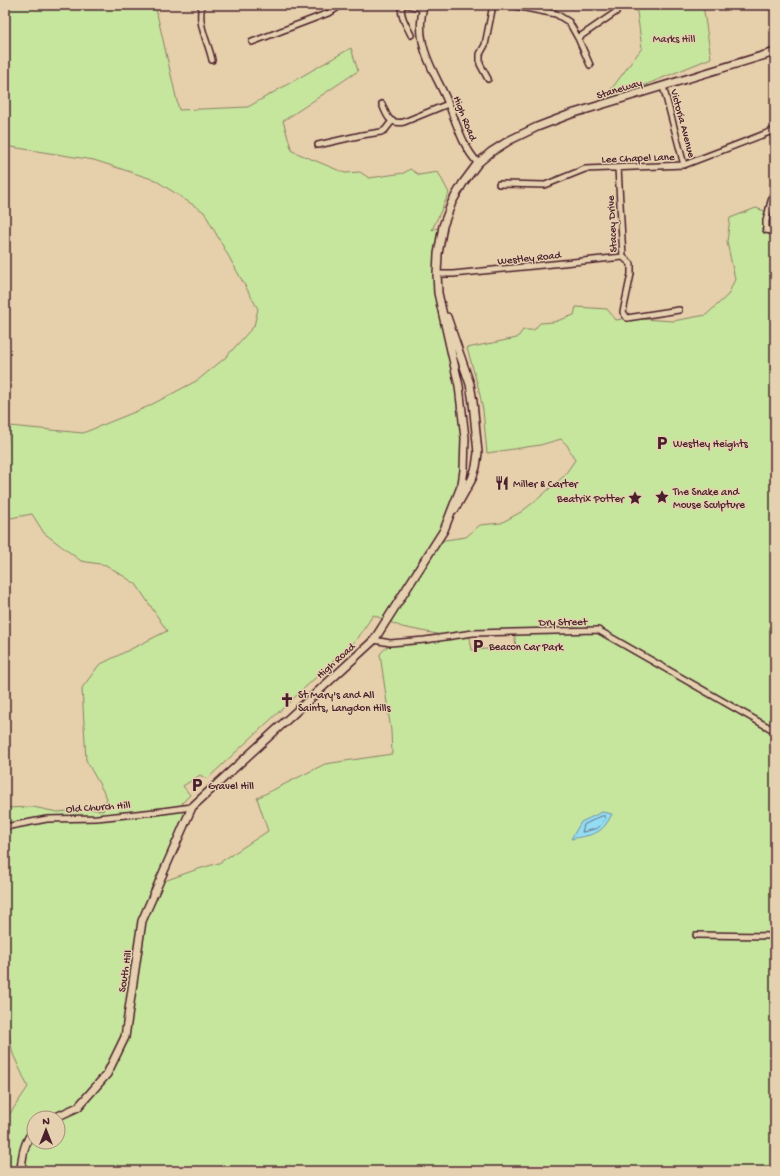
<svg xmlns="http://www.w3.org/2000/svg" width="780" height="1176" font-family="'Gochi Hand',sans-serif">
<style>
.green{fill:#c6e59d;stroke:#888264;fill-rule:evenodd}
.water{fill:#92ddf3;stroke:#7591a3}
.lines{fill:none;stroke-linecap:round;stroke-linejoin:round}
.shore{stroke:#676b7b;stroke-width:1}
.minor-casing{stroke:#4a1f2b;stroke-width:8}
.tertiary-casing{stroke:#4a1f2b;stroke-width:9}
.secondary-casing{stroke:#4a1f2b;stroke-width:10}
.minor{stroke:#e5d1af;stroke-width:5}
.tertiary{stroke:#e5d1af;stroke-width:6}
.secondary{stroke:#e5d1af;stroke-width:7}
.labels{text-anchor:middle;stroke-width:3;stroke-linejoin:round;paint-order:stroke}
.park-label{font-size:11px;fill:#563336;stroke:#e5d1af}
.street-label{font-size:11px;fill:#4a1f2b;stroke:#e5d1af}
.poi-label{font-size:11px;fill:#4a1f2b;stroke:#e5d1af;text-anchor:start}
</style>
<rect width="100%" height="100%" fill="#e6cfab"/>
<filter id="ink" filterUnits="userSpaceOnUse"><feTurbulence type="fractalNoise" baseFrequency=".025" numOctaves="2"/><feDisplacementMap in="SourceGraphic" scale="8" xChannelSelector="R" yChannelSelector="G"/><feConvolveMatrix kernelMatrix="1 2 1 2 8 2 1 2 1" color-interpolation-filters="sRGB"/></filter>
<g filter="url(#ink)">
<!-- green -->
<path class="green" d="M 5,5 L 155,5 L 179,110 L 248,107 L 351,48 L 358,71 L 283,121 L 292,151 L 345,173 L 360,172 L 369,178 L 404,173 L 410,169 L 419,175 L 438,172 L 449,193 L 432,230 L 443,226 L 437,274 L 459,386 L 464,470 L 434,546 L 445,540 L 466,537 L 480,525 L 501,523 L 521,512 L 539,498 L 564,476 L 575,460 L 567,445 L 561,439 L 540,445 L 487,453 L 483,410 L 478,386 L 467,348 L 517,338 L 523,330 L 534,330 L 540,323 L 554,322 L 574,315 L 576,307 L 607,309 L 616,320 L 627,318 L 673,321 L 706,315 L 728,295 L 735,279 L 727,242 L 730,218 L 756,208 L 775,215 L 775,1171 L 5,1171 L 5,1121 L 28,1087 L 13,1054 L 8,1031 L 5,1029 L 5,808 L 33,807 L 57,812 L 90,809 L 103,811 L 107,798 L 86,760 L 82,688 L 99,665 L 167,631 L 136,584 L 106,565 L 81,561 L 44,533 L 32,514 L 5,519 L 5,461 L 9,426 L 83,433 L 147,407 L 198,380 L 225,358 L 254,326 L 258,309 L 204,212 L 155,180 L 94,160 L 5,146 ZM 373,615 L 402,627 L 442,635 L 471,632 L 514,631 L 516,647 L 472,650 L 469,634 L 390,643 L 380,654 L 391,731 L 392,754 L 325,764 L 257,798 L 268,831 L 219,863 L 195,870 L 159,883 L 186,813 L 182,803 L 190,795 L 183,786 L 200,775 L 207,779 L 358,638 ZM 34,1118 L 58,1118 L 58,1142 L 34,1142 Z
M 636,5 L 703,5 L 711,58 L 601,103 L 642,48 Z
M 719,5 L 775,5 L 775,10 Z"/>
<!-- water -->
<path class="water" d="M 602,812 L 612,814 C 601,836 593,834 571,839 L 581,822 Z"/>
<g class="lines">
<!-- shore -->
<path class="shore" d="M 602,816 L 605,816 L 605,819 L 598,828 L 583,832 L 582,832 L 584,825 Z"/>
<defs>
<path id="minor" d="M 202,5 C 197,25 208,41 212,60
M 402,5 C 399,15 407,26 411,35
M 408,5 L 423,9
M 510,5 L 556,14 L 569,22 L 578,38 L 590,65
M 578,38 L 616,12
M 252,42 L 331,12 L 337,8 L 338,5
M 488,79 L 480,64 L 480,54 L 485,45 L 493,5
M 663,86 L 684,165
M 382,104 C 387,116 389,125 404,122 L 448,104
M 318,145 L 362,135 L 381,132 L 385,130 L 392,121
M 618,168 L 623,257 L 631,264 L 631,274 L 623,312 L 627,318 L 679,310
M 499,184 L 545,185 L 585,169 L 684,165 L 775,130
M 775,185 L 766,221 L 766,230 L 775,232
M 437,274 L 453,274 L 623,257
M 374,640 L 390,643 L 425,640 L 473,633 L 598,630 L 775,731
M 5,827 L 47,819 L 97,818 L 155,812 L 192,807
M 696,935 L 775,936"/>
<path id="tertiary" d="M 424,5 C 420,18 420,31 423,44 C 427,63 438,80 446,98 C 456,120 461,145 478,163"/>
<path id="secondary" d="M 447,317 L 470,384 L 473,402 L 478,453 L 476,467 L 472,479 L 455,509
M 54,1118 L 78,1107 L 107,1074 L 125,1037 L 142,921 L 192,807 L 374,640 L 444,530 L 462,484 L 464,470 L 465,438 L 459,386 L 438,293 L 437,274 L 438,254 L 443,226 L 452,202 L 463,183 L 478,163 L 491,152 L 510,140 L 537,127 L 571,114 L 775,52
M 21,1171 C 22,1157 24,1141 34,1131"/>
</defs>
<!-- minor casing -->
<use href="#minor" class="minor-casing"/>
<!-- tertiary casing -->
<use href="#tertiary" class="tertiary-casing"/>
<!-- secondary casing -->
<use href="#secondary" class="secondary-casing"/>
<!-- minor -->
<use href="#minor" class="minor"/>
<!-- tertiary -->
<use href="#tertiary" class="tertiary"/>
<!-- secondary -->
<use href="#secondary" class="secondary"/>
</g>
</g>
<!-- icons -->
<defs>
<symbol id="parking-bare" viewBox="-9 -9 18 18"><path d="M-3.5-5.5H1a3.5 3.5 0 0 1 0 7H-1V5.5H-3.5ZM-1-3.4V-.6H.8a1.4 1.4 0 0 0 0-2.8Z" fill="#4a1f2b" stroke="#e5d1af" stroke-width="2.5" paint-order="stroke"/></symbol>
<symbol id="restaurant-bare" viewBox="-9 -9 18 18"><path d="M-5-6h1v4h1v-4h1v4h1v-4h1v5L-1.5 .5V6h-2V.5L-5-1ZM5-6V6H3V1.5H1.5Q1.5-4 5-6Z" fill="#4a1f2b" stroke="#e5d1af" stroke-width="2.5" paint-order="stroke"/></symbol>
<symbol id="sight-bare" viewBox="-9 -9 18 18"><path d="M0-6L1.8-2.2L6-1.7L2.9 1.2L3.7 5.4L0 3.3L-3.7 5.4L-2.9 1.2L-6-1.7L-1.8-2.2Z" fill="#4a1f2b" stroke="#e5d1af" stroke-width="2.5" paint-order="stroke"/></symbol>
<symbol id="church-bare" viewBox="-9 -9 18 18"><path d="M-1.2-6h2.4v3.5h3.3v2.4h-3.3V6h-2.4V-.1h-3.3v-2.4h3.3Z" fill="#4a1f2b" stroke="#e5d1af" stroke-width="2.5" paint-order="stroke"/></symbol>
</defs>
<g fill-rule="evenodd">
<use href="#parking-bare" x="652" y="433" width="20" height="20"/>
<use href="#restaurant-bare" x="492" y="473" width="20" height="20"/>
<use href="#sight-bare" x="652" y="487" width="20" height="20"/>
<use href="#sight-bare" x="625" y="488" width="20" height="20"/>
<use href="#parking-bare" x="468" y="636" width="20" height="20"/>
<use href="#church-bare" x="277" y="690" width="20" height="20"/>
<use href="#parking-bare" x="187" y="775" width="20" height="20"/>
</g>
<g class="labels">
<!-- park labels -->
<g class="park-label">
<text x="674" y="42">Marks Hill</text>
</g>
<!-- street labels -->
<g class="street-label">
<text transform="translate(619 88) rotate(-17)" y="4">Staneway</text>
<text transform="translate(466 118) rotate(68)" y="4">High Road</text>
<text transform="translate(684 123) rotate(75)" y="4">Victoria Avenue</text>
<text transform="translate(638 157) rotate(-2)" y="4">Lee Chapel Lane</text>
<text transform="translate(611 224) rotate(-93)" y="4">Stacey Drive</text>
<text transform="translate(529 257) rotate(-6)" y="4">Westley Road</text>
<text transform="translate(563 621) rotate(-1)" y="4">Dry Street</text>
<text transform="translate(335 660) rotate(-42)" y="4">High Road</text>
<text transform="translate(98 806) rotate(-4)" y="4">Old Church Hill</text>
<text transform="translate(124 971) rotate(-81)" y="4">South Hill</text>
</g>
<!-- poi labels -->
<g class="poi-label">
<text x="673" y="447">Westley Heights</text>
<text x="513" y="487">Miller &amp; Carter</text>
<text x="673" y="495">The Snake and<tspan x="673" dy="13">Mouse Sculpture</tspan></text>
<text x="624" y="502" text-anchor="end">Beatrix Potter</text>
<text x="489" y="650">Beacon Car Park</text>
<text x="298" y="698">St Mary's and All<tspan x="298" dy="13">Saints, Langdon Hills</tspan></text>
<text x="208" y="789">Gravel Hill</text>
</g>
</g>
<!-- margin -->
<rect width="780" height="1176" fill="none" stroke="#e5d1af" stroke-width="20"/>
<rect x="10" y="10" width="760" height="1156" fill="none" stroke="#4a1f2b" stroke-width="1.5" filter="url(#ink)"/>
<!-- north arrow -->
<g transform="translate(46 1130)"><circle r="19" fill="#e5d1af" stroke="#a78a7a"/>
<path d="M0-3L7 15L0 10L-7 15Z" fill="#4a1f2b"/>
<text y="-6" font-size="11" font-weight="bold" text-anchor="middle" fill="#4a1f2b">N</text>
</g>
</svg>
